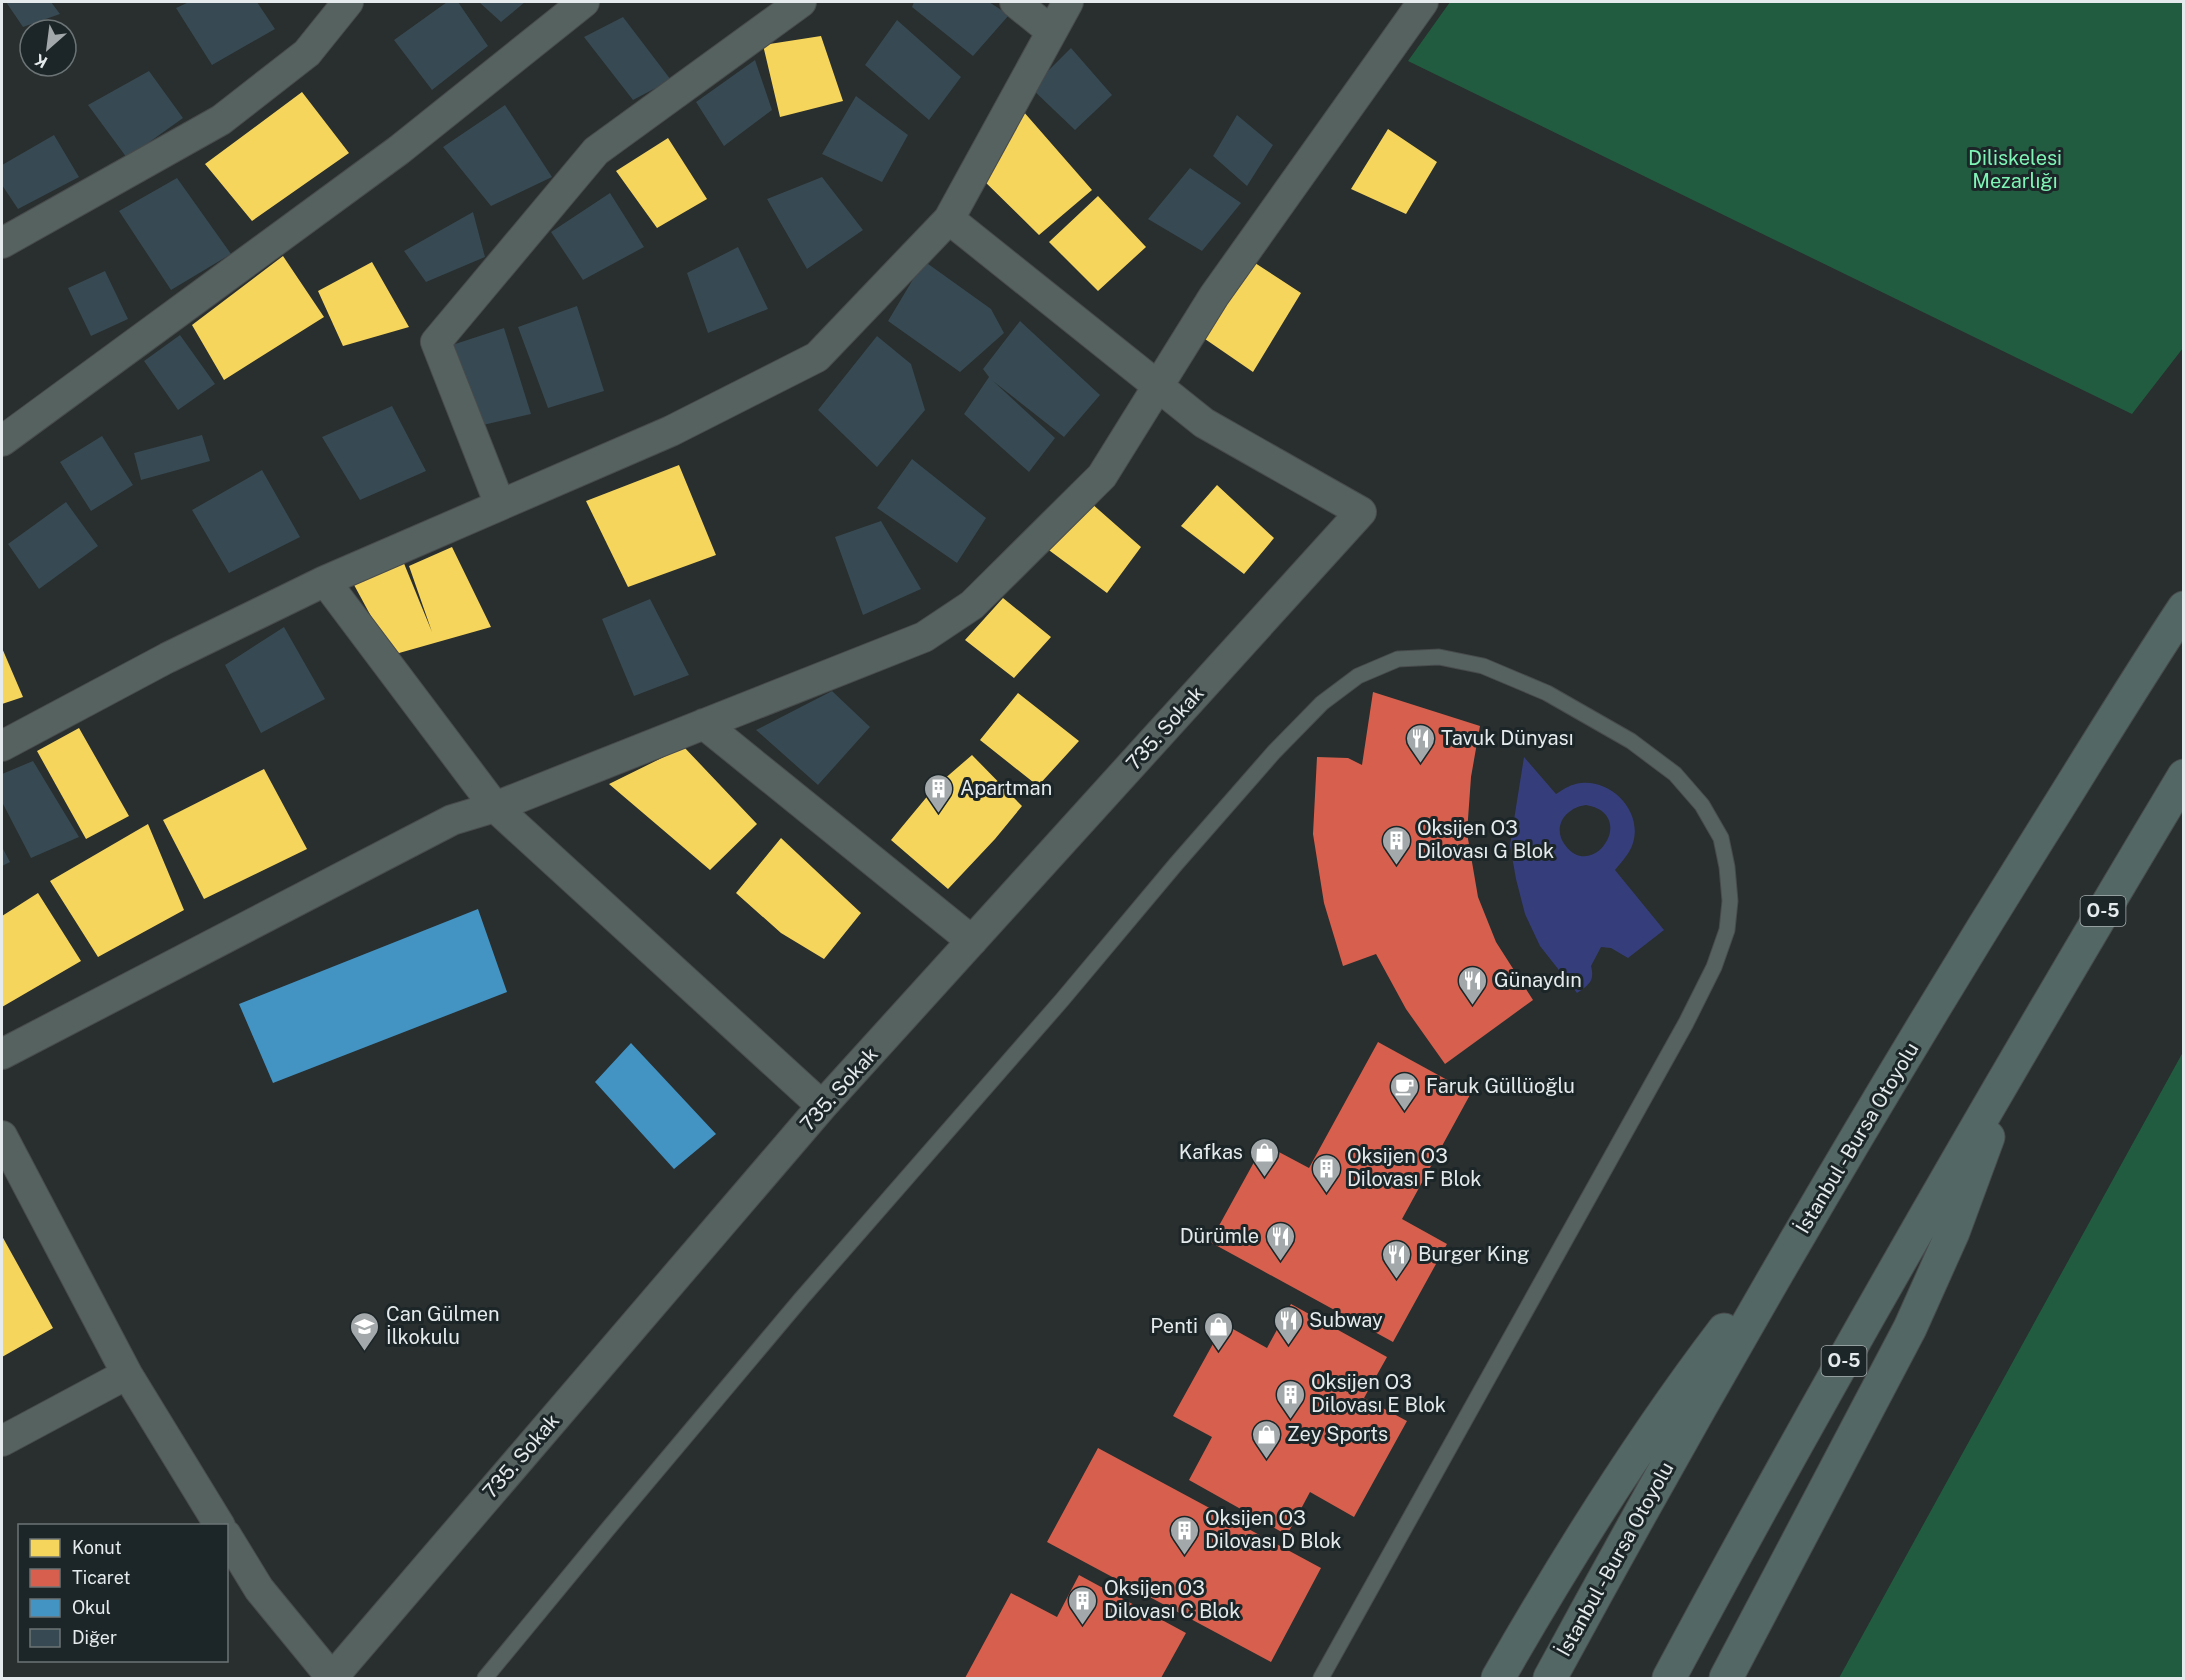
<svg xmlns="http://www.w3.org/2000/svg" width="2185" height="1680" font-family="'Public Sans',sans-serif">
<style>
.green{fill:#225c40}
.water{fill:#353e7a;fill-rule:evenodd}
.homes{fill:#f6d55c}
.shops{fill:#d6604d}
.schools{fill:#4393c3}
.building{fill:#374952}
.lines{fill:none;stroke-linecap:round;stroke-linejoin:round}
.lane-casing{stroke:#484b4c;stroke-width:17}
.street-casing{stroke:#484b4c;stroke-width:32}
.highway-casing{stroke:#484b4c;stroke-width:35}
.lane{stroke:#556260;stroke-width:15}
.street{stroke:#556260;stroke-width:30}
.highway{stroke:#536865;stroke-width:33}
.labels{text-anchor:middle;stroke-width:6;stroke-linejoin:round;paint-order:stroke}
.shield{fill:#1c2527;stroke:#a9b0b1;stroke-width:1.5}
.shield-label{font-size:18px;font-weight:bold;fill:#e5ebec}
.park-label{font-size:20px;fill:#7ef4b5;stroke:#1c2527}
.street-label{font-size:20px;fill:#e5ebec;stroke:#1c2527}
.poi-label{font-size:20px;fill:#e5ebec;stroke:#1c2527;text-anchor:start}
</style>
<rect width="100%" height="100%" fill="#292e2e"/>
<!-- green -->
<path class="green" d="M 1450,2 L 2183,2 L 2183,348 L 2132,414 L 1408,61 Z
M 2183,1052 L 2183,1678 L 1839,1678 Z"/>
<!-- water -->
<path class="water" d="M 1524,757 L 1556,794 C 1564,789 1571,784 1581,783 C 1611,780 1640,809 1634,839 C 1632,851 1623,860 1615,870 L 1664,930 L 1628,958 L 1611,948 L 1601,947 L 1591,966 C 1595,981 1589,985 1577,993 L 1540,946 L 1525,914 L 1516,879 L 1510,845 ZM 1586,805 C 1639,814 1593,883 1565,845 C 1551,826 1567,807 1586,805 Z"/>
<!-- homes -->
<path class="homes" d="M 821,36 L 843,101 L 780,117 L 763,45 Z
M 302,92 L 349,153 L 252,221 L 205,164 Z
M 1023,111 L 1092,190 L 1039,235 L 977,174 Z
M 1388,129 L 1437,162 L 1406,214 L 1351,189 Z
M 668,138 L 707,199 L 657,228 L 616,171 Z
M 1098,196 L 1146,247 L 1098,291 L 1049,242 Z
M 283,256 L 324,317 L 224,380 L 192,325 Z
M 1252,261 L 1301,293 L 1253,372 L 1205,339 Z
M 372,262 L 409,327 L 343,346 L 318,291 Z
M 679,465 L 716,555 L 628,587 L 586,501 Z
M 1217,485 L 1274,538 L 1244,574 L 1181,526 Z
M 1091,503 L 1141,547 L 1107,593 L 1046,548 Z
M 452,547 L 491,627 L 392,655 L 353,583 L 403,561 L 432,632 L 409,566 Z
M 1003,598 L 1051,637 L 1014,678 L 965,640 Z
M 2,648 L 23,697 L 2,704 Z
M 1018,693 L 1079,741 L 1038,786 L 980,740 Z
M 79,728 L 129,816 L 86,839 L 37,751 Z
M 684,747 L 757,824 L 710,870 L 609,784 Z
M 972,755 L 1022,806 L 995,839 L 948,889 L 891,840 L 935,787 Z
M 264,769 L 307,849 L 204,899 L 163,820 Z
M 148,824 L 184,910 L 98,957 L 50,881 Z
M 781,838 L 861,913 L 824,959 L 781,933 L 736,893 Z
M 38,893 L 81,961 L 2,1007 L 2,916 Z
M 2,1236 L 53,1328 L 2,1357 Z"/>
<!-- shops -->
<path class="shops" d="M 1373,692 L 1480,726 L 1471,777 L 1467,833 L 1478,897 L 1496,942 L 1533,1000 L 1445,1064 L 1406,1009 L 1376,954 L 1343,966 L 1324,903 L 1313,834 L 1317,757 L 1348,758 L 1362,765 Z
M 1378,1042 L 1471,1093 L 1402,1219 L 1447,1244 L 1393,1342 L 1210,1242 L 1264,1144 L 1309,1168 Z
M 1291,1304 L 1387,1357 L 1364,1398 L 1407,1421 L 1354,1517 L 1310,1492 L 1287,1535 L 1189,1480 L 1212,1437 L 1173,1416 L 1224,1324 L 1267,1348 Z
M 1098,1448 L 1321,1568 L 1271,1662 L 1047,1542 Z
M 1079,1575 L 1186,1633 L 1161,1678 L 965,1678 L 1011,1593 L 1057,1617 Z"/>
<!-- schools -->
<path class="schools" d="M 478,909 L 507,992 L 273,1083 L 239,1004 Z
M 631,1043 L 716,1134 L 674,1169 L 595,1082 Z"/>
<!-- building -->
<path class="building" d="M 6,2 L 51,2 L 60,14 L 23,27 Z
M 189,2 L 257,2 L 275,29 L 212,65 L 176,8 Z
M 447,2 L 458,2 L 488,46 L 432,90 L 394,40 Z
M 479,2 L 525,2 L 501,22 Z
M 914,2 L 989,2 L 1009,15 L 973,56 L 912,7 Z
M 623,17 L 671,80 L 633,100 L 584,37 Z
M 897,20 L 961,77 L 929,120 L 865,65 Z
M 1071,48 L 1112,95 L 1075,130 L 1031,88 Z
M 755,60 L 772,110 L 724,146 L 696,102 Z
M 149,71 L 183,118 L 127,158 L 88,105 Z
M 856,96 L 908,135 L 882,182 L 822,154 Z
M 505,105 L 552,177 L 491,206 L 443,147 Z
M 1237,115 L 1273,145 L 1247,186 L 1213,156 Z
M 54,135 L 79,177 L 18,209 L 2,185 L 2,165 Z
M 1190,168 L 1241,203 L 1202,251 L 1148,219 Z
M 822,177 L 863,230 L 807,269 L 767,199 Z
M 177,178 L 231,254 L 171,290 L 119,211 Z
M 610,193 L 644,247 L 583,280 L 551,232 Z
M 473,212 L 485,257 L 426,282 L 404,251 Z
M 738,247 L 768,309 L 708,333 L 687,273 Z
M 924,261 L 991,309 L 1004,333 L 960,372 L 888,321 Z
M 105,271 L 128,319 L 91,336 L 68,288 Z
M 577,306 L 604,391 L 548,408 L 518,327 Z
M 1020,321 L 1100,395 L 1064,437 L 993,381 L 1055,438 L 1029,472 L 964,414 L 989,377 L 983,369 Z
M 504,328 L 531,414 L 470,428 L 446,347 Z
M 180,335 L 215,384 L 178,410 L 144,361 Z
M 877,336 L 911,364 L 925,410 L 877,467 L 818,410 Z
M 392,406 L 426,471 L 360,500 L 322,437 Z
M 202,435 L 210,461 L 141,480 L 134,453 Z
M 102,436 L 133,485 L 91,511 L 60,462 Z
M 912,459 L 986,518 L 957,563 L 877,508 Z
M 262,470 L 300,537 L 229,573 L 192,510 Z
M 66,502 L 98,546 L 39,589 L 8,544 Z
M 881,521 L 921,589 L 863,615 L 835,537 Z
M 650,599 L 689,675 L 634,696 L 602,619 Z
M 284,627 L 325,699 L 261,733 L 225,665 Z
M 832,691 L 870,727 L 818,785 L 756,730 Z
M 33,761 L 79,837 L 31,858 L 2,802 L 2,774 Z
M 2,847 L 10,862 L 2,866 Z"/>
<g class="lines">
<defs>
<path id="lane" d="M 485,1678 L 607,1530 L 801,1299 L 1062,1000 L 1176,864 L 1274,752 L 1322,703 L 1358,676 L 1398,659 L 1439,657 L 1483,666 L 1547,693 L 1631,741 L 1675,774 L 1702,805 L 1721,838 L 1727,867 L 1730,901 L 1727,930 L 1714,967 L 1686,1023 L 1321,1678"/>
<path id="street" d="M 1015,2 L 1051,31
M 2,243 L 221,120 L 307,53 L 348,2
M 2,441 L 399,150 L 584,2
M 500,505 L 436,342 L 596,151 L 801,2
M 325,581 L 495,807 L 822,1106
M 704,724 L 972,941
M 2,746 L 167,658 L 325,581 L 671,431 L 817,357 L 949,219 L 1068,2
M 2,1054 L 452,820 L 495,807 L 924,637 L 972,605 L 1102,476 L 1214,296 L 1423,2
M 2,1136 L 127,1374 L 220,1526
M 2,1441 L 127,1374
M 226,1535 L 259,1589 L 332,1678
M 332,1678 L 822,1106 L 1361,512 L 1204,423 L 949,219"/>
<path id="highway" d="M 1498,1678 C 1566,1559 1640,1440 1724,1330
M 1550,1678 C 1707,1389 1872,1104 2047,825 C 2092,753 2137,679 2184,608
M 1669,1678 C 1832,1373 2006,1073 2184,776
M 1726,1678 L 1910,1328 L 1953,1232 L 1988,1137"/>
</defs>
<!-- lane casing -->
<use href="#lane" class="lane-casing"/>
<!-- street casing -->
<use href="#street" class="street-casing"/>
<!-- highway casing -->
<use href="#highway" class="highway-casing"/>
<!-- lane -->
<use href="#lane" class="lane"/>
<!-- street -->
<use href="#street" class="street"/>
<!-- highway -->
<use href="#highway" class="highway"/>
</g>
<!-- icons -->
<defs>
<symbol id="restaurant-pin" viewBox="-11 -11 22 30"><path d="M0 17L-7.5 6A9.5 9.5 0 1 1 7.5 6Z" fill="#a3a9aa" stroke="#1c2527"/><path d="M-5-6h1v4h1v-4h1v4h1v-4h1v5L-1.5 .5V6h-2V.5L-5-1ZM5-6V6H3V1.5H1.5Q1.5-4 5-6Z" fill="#fff"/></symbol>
<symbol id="building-pin" viewBox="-11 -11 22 30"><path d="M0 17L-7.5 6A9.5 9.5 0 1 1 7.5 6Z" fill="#a3a9aa" stroke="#1c2527"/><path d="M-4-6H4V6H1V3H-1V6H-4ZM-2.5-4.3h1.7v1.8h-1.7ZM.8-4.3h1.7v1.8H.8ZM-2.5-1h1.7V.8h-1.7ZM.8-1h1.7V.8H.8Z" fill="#fff"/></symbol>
<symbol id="cafe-pin" viewBox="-11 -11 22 30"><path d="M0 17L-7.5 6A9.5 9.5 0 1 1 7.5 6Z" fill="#a3a9aa" stroke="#1c2527"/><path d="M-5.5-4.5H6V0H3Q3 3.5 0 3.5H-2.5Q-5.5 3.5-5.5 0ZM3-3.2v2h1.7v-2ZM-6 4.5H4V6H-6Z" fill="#fff"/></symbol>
<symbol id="shop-pin" viewBox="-11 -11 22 30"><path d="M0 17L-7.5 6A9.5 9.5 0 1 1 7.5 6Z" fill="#a3a9aa" stroke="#1c2527"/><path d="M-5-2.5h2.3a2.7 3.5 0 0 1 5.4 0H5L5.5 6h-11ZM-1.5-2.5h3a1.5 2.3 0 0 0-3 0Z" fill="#fff"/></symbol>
<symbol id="school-pin" viewBox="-11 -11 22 30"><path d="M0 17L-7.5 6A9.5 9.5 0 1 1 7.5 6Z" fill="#a3a9aa" stroke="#1c2527"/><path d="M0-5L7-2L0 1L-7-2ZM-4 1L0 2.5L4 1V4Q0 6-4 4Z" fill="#fff"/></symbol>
</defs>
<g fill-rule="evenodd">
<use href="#restaurant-pin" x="1404" y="722" width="33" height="45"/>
<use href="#building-pin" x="922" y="772" width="33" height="45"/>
<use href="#building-pin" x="1380" y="824" width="33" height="45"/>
<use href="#restaurant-pin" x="1456" y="964" width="33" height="45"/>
<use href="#cafe-pin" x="1388" y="1070" width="33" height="45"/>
<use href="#shop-pin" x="1248" y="1136" width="33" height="45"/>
<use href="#building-pin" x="1310" y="1152" width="33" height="45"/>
<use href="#restaurant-pin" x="1264" y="1220" width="33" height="45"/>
<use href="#restaurant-pin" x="1380" y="1238" width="33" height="45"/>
<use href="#restaurant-pin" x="1272" y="1304" width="33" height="45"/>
<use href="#school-pin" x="348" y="1310" width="33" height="45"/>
<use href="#shop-pin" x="1202" y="1310" width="33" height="45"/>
<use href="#building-pin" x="1274" y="1378" width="33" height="45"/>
<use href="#shop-pin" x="1250" y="1418" width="33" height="45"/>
<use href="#building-pin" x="1168" y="1514" width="33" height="45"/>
<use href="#building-pin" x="1066" y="1584" width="33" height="45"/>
</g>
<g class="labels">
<!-- shield labels -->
<g class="shield">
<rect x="2080.5" y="896" width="45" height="30" rx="4.5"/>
<rect x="1821.5" y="1346" width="45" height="30" rx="4.5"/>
</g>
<g class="shield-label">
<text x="2103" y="917">O-5</text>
<text x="1844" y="1367">O-5</text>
</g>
<!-- park labels -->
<g class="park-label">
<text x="2015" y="165">Diliskelesi<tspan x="2015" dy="23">Mezarlığı</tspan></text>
</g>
<!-- street labels -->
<g class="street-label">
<text transform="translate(1165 728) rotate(-48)" y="7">735. Sokak</text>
<text transform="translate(839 1089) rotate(-48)" y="7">735. Sokak</text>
<text transform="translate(1857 1138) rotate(-59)" y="7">İstanbul - Bursa Otoyolu</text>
<text transform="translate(521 1456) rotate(-49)" y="7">735. Sokak</text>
<text transform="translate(1615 1559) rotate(-61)" y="7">İstanbul - Bursa Otoyolu</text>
</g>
<!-- poi labels -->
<g class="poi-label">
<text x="1441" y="745">Tavuk Dünyası</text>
<text x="960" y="795">Apartman</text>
<text x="1417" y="835">Oksijen O3<tspan x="1417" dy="23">Dilovası G Blok</tspan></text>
<text x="1494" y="987">Günaydın</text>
<text x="1426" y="1093">Faruk Güllüoğlu</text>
<text x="1243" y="1159" text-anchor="end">Kafkas</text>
<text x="1347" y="1163">Oksijen O3<tspan x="1347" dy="23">Dilovası F Blok</tspan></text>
<text x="1259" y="1243" text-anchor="end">Dürümle</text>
<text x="1418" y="1261">Burger King</text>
<text x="386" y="1321">Can Gülmen<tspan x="386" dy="23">İlkokulu</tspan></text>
<text x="1309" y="1327">Subway</text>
<text x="1198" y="1333" text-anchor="end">Penti</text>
<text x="1311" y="1389">Oksijen O3<tspan x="1311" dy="23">Dilovası E Blok</tspan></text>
<text x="1287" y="1441">Zey Sports</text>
<text x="1205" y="1525">Oksijen O3<tspan x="1205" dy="23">Dilovası D Blok</tspan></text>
<text x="1104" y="1595">Oksijen O3<tspan x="1104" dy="23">Dilovası C Blok</tspan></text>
</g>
</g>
<!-- border -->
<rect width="2185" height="1680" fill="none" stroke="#e5ebec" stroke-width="6"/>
<!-- legend -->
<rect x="18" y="1524" width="210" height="138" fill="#1c2527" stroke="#6c7476" stroke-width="1.5"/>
<rect x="30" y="1539" width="30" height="18" fill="#f6d55c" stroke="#6c7476" stroke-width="1.5"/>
<text x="72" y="1554" font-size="18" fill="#e5ebec">Konut</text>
<rect x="30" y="1569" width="30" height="18" fill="#d6604d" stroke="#6c7476" stroke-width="1.5"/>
<text x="72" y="1584" font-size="18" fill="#e5ebec">Ticaret</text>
<rect x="30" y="1599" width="30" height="18" fill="#4393c3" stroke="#6c7476" stroke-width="1.5"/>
<text x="72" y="1614" font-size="18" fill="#e5ebec">Okul</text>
<rect x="30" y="1629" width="30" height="18" fill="#374952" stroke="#6c7476" stroke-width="1.5"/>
<text x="72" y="1644" font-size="18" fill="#e5ebec">Diğer</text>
<!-- north arrow -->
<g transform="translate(48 48) rotate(208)"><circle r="28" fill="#1c2527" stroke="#6c7476" stroke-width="1.5"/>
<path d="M0-4.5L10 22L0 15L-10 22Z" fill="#a3a9aa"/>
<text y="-9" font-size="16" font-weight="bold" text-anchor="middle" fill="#e5ebec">K</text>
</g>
</svg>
